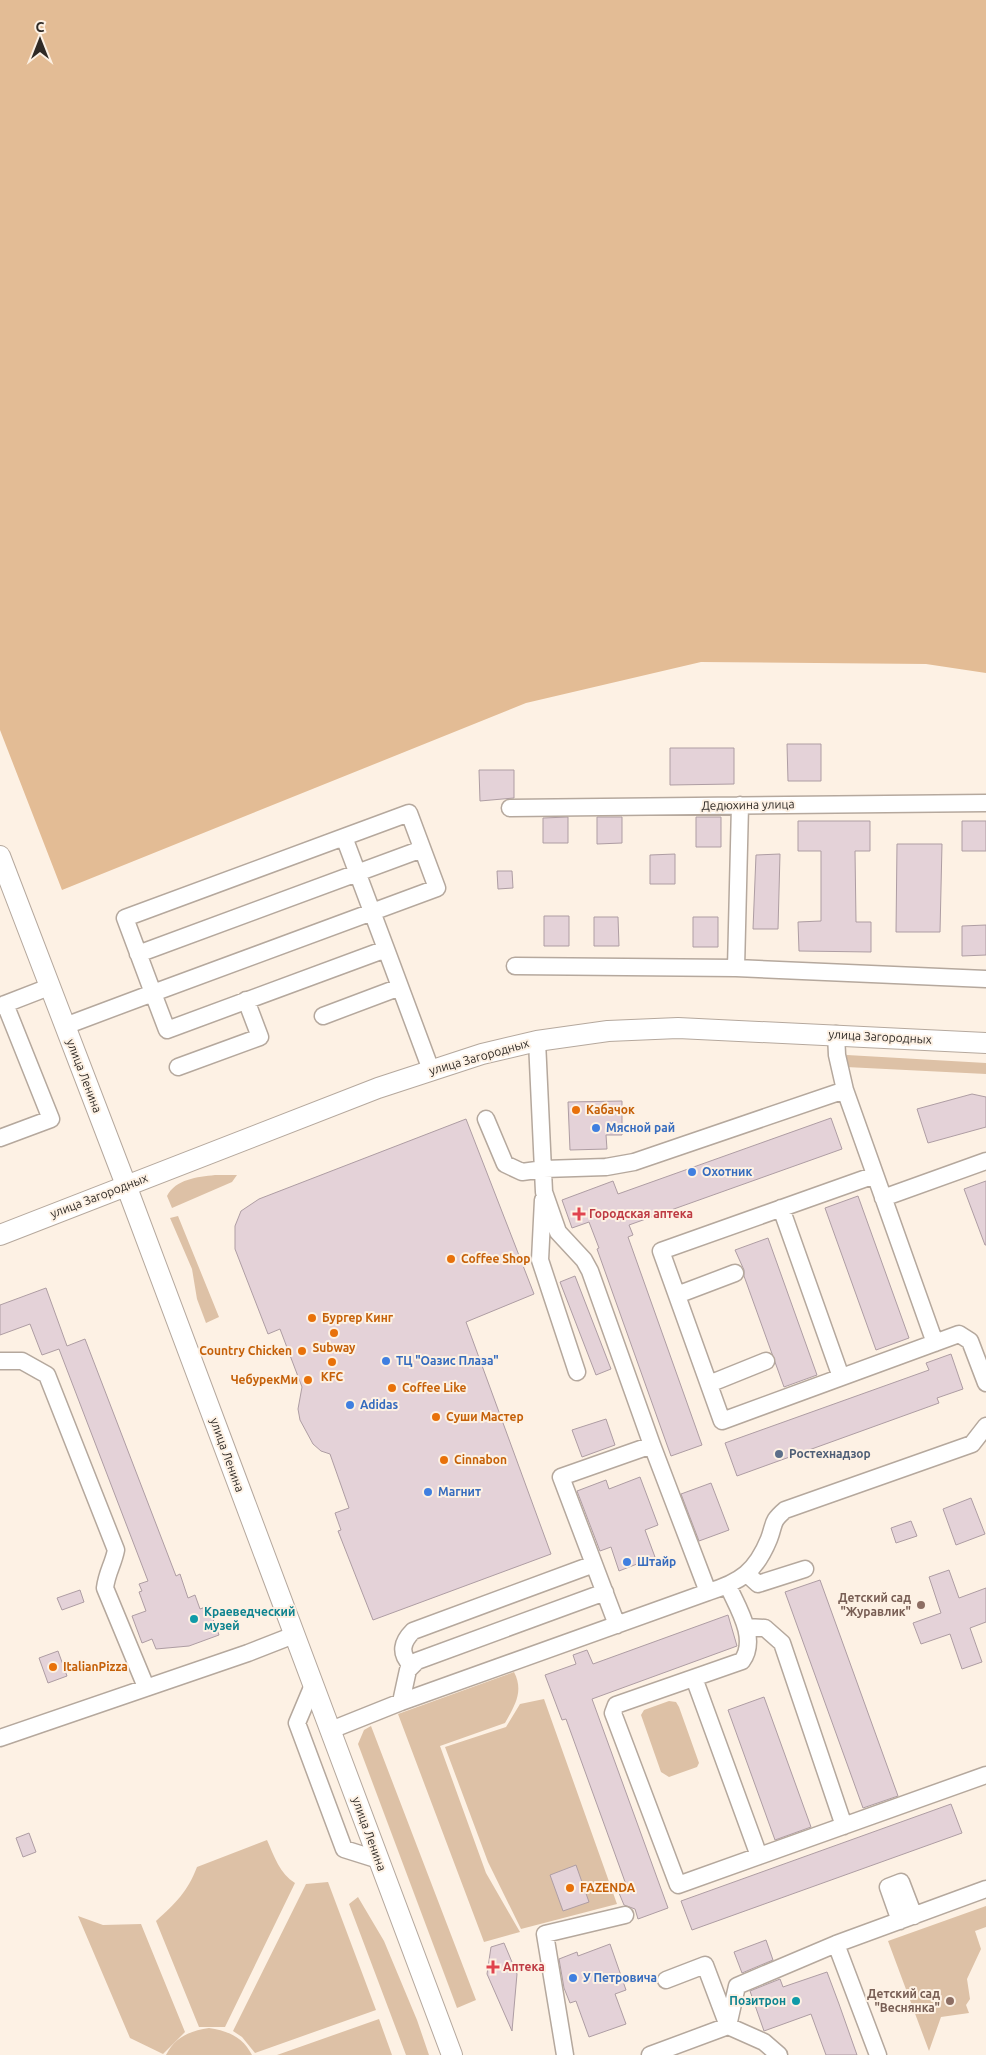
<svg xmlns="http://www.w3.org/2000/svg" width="986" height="2055" font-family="Ubuntu,sans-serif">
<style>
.green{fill:#ddc1a6}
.forest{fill:#e3bc95}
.building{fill:#e4d2d8;stroke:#ae9da3}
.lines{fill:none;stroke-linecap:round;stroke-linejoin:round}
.minor-casing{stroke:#b5a89d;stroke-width:19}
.major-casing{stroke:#b5a89d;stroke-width:22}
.minor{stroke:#fff;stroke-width:16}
.major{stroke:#fff;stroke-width:20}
.food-dot{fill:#e8710a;stroke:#fdf1e4;stroke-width:2}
.shop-dot{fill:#3f7fe0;stroke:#fdf1e4;stroke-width:2}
.health-dot{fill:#e0444e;stroke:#fdf1e4;stroke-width:2}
.service-dot{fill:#5c6f8a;stroke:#fdf1e4;stroke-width:2}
.education-dot{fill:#8d6e63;stroke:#fdf1e4;stroke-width:2}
.culture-dot{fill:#0f9aa8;stroke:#fdf1e4;stroke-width:2}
.labels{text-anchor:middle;stroke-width:4;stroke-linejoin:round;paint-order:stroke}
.street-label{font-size:12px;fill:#2f2a26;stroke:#fdf1e4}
.food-label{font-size:12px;font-weight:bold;fill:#c56008;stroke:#fdf1e4;text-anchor:start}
.shop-label{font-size:12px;font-weight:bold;fill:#366cbe;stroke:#fdf1e4;text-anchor:start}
.health-label{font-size:12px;font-weight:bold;fill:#be3a42;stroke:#fdf1e4;text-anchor:start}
.service-label{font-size:12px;font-weight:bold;fill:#4e5e75;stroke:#fdf1e4;text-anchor:start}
.education-label{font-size:12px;font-weight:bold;fill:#785e54;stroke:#fdf1e4;text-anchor:end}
.culture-label{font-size:12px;font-weight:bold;fill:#0d838f;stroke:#fdf1e4;text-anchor:start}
</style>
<rect width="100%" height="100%" fill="#fdf1e4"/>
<!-- green -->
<path class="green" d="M 847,1055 L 986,1063 L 986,1074 L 846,1067 L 843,1059 Z
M 215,1175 L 237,1175 L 232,1182 L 172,1208 L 167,1196 C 176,1179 197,1177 215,1175 Z
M 178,1216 L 219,1317 L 206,1323 L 197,1299 L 192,1269 L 170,1218 Z
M 514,1672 C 524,1691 515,1705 505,1723 L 440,1746 L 486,1873 L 520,1932 L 484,1942 L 398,1714 Z
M 544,1699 L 617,1904 L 521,1929 L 488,1862 L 445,1747 L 506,1727 L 520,1704 Z
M 669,1701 L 676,1702 L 679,1707 L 699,1763 L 697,1767 L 669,1777 L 661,1772 L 641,1715 L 644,1710 Z
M 371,1726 L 476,2000 L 457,2008 L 358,1744 L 364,1730 Z
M 267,1840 C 274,1856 280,1874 295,1883 L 225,2027 L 199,2027 L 156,1921 C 175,1904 188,1891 197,1867 Z
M 328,1882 L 376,2010 L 255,2053 L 242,2037 L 233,2031 L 306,1884 Z
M 358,1897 L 384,1941 L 417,2020 L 429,2055 L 406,2055 L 349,1904 Z
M 986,1906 L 986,1927 L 975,1931 L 981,1949 L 967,1979 L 970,1999 L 966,2005 L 969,2013 L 941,2017 L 929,2051 L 888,1941 Z
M 78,1916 L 103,1925 L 141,1924 L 185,2032 L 163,2054 L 130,2038 Z
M 379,2019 L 392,2055 L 277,2055 Z
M 209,2028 C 228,2031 243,2037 252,2055 L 166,2055 C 175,2037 190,2031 209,2028 Z"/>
<!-- forest -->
<path class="forest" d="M 0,0 L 986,0 L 986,673 L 926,664 L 701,662 L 526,703 L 62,890 L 0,730 Z"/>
<!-- building -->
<path class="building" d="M 787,744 L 821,744 L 821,781 L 788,781 Z
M 670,748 L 734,748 L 734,784 L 670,785 Z
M 479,770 L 514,770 L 514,798 L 480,801 Z
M 568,817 L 568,843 L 543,843 L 543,818 Z
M 597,817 L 622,817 L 622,843 L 597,844 Z
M 696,817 L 721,817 L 721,847 L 696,847 Z
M 798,821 L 870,821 L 870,851 L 855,851 L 856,922 L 871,922 L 871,952 L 799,951 L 798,922 L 821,921 L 821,851 L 798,851 Z
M 962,821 L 986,821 L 986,851 L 962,851 Z
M 897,844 L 942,844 L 940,932 L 896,932 Z
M 675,854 L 675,884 L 650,884 L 650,855 Z
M 780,854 L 778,929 L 753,929 L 756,855 Z
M 497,871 L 512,871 L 513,888 L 498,889 Z
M 544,916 L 569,916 L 569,946 L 544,946 Z
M 594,917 L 618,917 L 619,946 L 594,946 Z
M 693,917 L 718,917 L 718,947 L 693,947 Z
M 986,925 L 986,955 L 962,956 L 962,926 Z
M 972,1094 L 986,1097 L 986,1127 L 928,1143 L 917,1109 Z
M 622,1101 L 622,1135 L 606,1135 L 607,1149 L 570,1150 L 568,1102 Z
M 831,1118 L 842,1149 L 629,1225 L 633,1235 L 628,1237 L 702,1445 L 671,1456 L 597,1249 L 599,1248 L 589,1222 L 572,1228 L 562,1200 L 613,1181 L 618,1194 Z
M 466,1119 L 534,1294 L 466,1322 L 551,1554 L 373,1620 L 338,1531 L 341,1530 L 335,1513 L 349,1508 L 330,1454 L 321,1451 L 313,1444 L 300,1420 L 298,1409 L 302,1387 L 280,1329 L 268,1334 L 235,1249 L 235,1226 L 241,1211 L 259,1199 Z
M 986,1181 L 986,1245 L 985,1245 L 964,1189 Z
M 858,1196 L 909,1338 L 876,1350 L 825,1208 Z
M 768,1238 L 817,1375 L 784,1387 L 744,1276 L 744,1270 L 735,1250 Z
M 575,1276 L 611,1369 L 596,1375 L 560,1282 Z
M 46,1288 L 67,1346 L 85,1339 L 176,1576 L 180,1574 L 188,1598 L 195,1595 L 200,1609 L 208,1606 L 219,1635 L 189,1646 L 156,1649 L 152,1639 L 142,1643 L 132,1616 L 146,1611 L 139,1592 L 142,1591 L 139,1584 L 148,1581 L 59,1349 L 42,1355 L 30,1324 L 0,1335 L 0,1305 Z
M 951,1354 L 963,1389 L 937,1398 L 939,1403 L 737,1476 L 725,1443 L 929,1370 L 926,1363 Z
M 606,1419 L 615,1445 L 582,1457 L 572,1430 Z
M 640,1477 L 658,1525 L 645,1530 L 655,1557 L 619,1571 L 611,1547 L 600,1551 L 577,1491 L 606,1480 L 609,1489 Z
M 711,1483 L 729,1530 L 699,1541 L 681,1494 Z
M 971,1498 L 985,1534 L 956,1545 L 943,1509 Z
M 911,1521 L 917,1536 L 896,1543 L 891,1528 Z
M 949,1570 L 959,1598 L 986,1588 L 986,1622 L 970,1628 L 982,1662 L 962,1669 L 950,1634 L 921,1644 L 913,1623 L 941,1613 L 929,1577 Z
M 820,1580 L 898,1796 L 863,1808 L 785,1592 Z
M 80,1590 L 84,1602 L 62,1610 L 57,1598 Z
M 728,1615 L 737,1646 L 592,1699 L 668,1908 L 638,1919 L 635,1909 L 624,1905 L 619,1893 L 628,1890 L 566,1719 L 562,1720 L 545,1675 L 576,1664 L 573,1655 L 587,1650 L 593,1664 Z
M 58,1651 L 67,1676 L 48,1683 L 39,1658 Z
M 764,1697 L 811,1827 L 775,1840 L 728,1710 Z
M 951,1804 L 962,1833 L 692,1930 L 681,1901 Z
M 29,1833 L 36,1852 L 23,1857 L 16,1838 Z
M 576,1865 L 589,1902 L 563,1911 L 550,1875 Z
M 766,1940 L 773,1960 L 742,1973 L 734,1952 Z
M 504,1943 L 517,1974 L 512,2031 L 487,1974 L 491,1947 Z
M 610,1944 L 626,1990 L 615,1994 L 626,2024 L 589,2037 L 576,2001 L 570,2003 L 564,1988 L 559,1959 L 577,1952 L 578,1956 Z
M 827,1972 L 839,2004 L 857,2055 L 826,2055 L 811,2014 L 764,2031 L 750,1991 L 780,1979 L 783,1987 Z"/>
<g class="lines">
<defs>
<path id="minor" d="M 510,808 L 986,803
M 344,837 L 409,813 L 437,888 L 153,993 L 125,918 L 344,837 C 358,874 372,911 386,949
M 138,954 L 422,849
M 515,966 L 736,968 L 986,979
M 736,968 L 740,805
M 0,1006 L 49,987
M 323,1016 L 400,987
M 65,1026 L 153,993 L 167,1030 L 386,949 L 431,1070
M 836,1034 L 837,1055 L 845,1090 L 935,1343
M 537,1041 L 544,1192 L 558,1232 L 584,1260 L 590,1271 L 652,1445 L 708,1592 C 741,1582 756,1571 769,1539 C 775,1523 771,1522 785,1510 L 972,1444 L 986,1426
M 178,1067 L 260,1037 L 246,1000
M 486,1119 L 505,1164 L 522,1172 L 544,1169 L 606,1167 L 634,1162 L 845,1090
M 0,1138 L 51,1119 L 5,1004
M 875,1175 L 661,1251 L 722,1421 L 959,1334 L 970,1341 L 986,1383
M 883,1198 L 986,1161
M 543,1200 L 540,1260 L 577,1372
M 781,1208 L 841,1377
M 677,1295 L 735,1273
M 0,1361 L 22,1361 L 47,1375 L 116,1550 C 113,1565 107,1572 105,1588 L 146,1687
M 709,1384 L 766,1361
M 747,1574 L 758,1584 L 805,1569
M 728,1586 C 738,1608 758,1639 742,1661 L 616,1705 L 613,1713 L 678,1885 L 986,1775
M 617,1625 L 561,1477 L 652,1445
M 746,1627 L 765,1628 L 782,1643 L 844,1826
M 411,1665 C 399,1653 402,1642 413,1631 L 594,1564
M 694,1678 L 759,1856
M 313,1685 L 297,1723 L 344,1849 L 379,1860
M 401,1702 L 408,1670 L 417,1661 L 605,1592
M 331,1730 L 401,1702 L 708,1592
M 0,1738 L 248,1653 L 294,1635
M 900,1921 L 888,1887 L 901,1882 L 914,1916
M 836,1944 L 878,2055
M 666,1980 L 705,1965 L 728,2026
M 728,2026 L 737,1986 L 836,1944 L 986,1889
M 565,2055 L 545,1934 L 625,1915
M 650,2055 L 728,2026 L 764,2042 L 779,2055"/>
<path id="major" d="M 0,856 L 126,1185 L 452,2055
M 0,1235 L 378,1088 L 482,1054 L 537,1041 L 608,1031 L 678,1028 L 986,1043"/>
</defs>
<!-- minor casing -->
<use href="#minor" class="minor-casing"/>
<!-- major casing -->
<use href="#major" class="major-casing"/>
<!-- minor -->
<use href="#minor" class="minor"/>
<!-- major -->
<use href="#major" class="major"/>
</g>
<!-- markers -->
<g class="food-dot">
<circle cx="576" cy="1110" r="5"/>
<circle cx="451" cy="1259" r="5"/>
<circle cx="312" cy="1318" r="5"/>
<circle cx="334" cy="1333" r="5"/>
<circle cx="302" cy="1351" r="5"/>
<circle cx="332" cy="1362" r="5"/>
<circle cx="308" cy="1380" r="5"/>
<circle cx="392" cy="1388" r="5"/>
<circle cx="436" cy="1417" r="5"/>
<circle cx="444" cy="1460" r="5"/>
<circle cx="53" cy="1667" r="5"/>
<circle cx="570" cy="1888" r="5"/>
</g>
<g class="shop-dot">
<circle cx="596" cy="1128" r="5"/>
<circle cx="692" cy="1172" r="5"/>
<circle cx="386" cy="1361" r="5"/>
<circle cx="350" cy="1405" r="5"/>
<circle cx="428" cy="1492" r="5"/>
<circle cx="627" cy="1562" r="5"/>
<circle cx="573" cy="1978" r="5"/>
</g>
<g class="health-dot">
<path d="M576.5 1206.5h5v5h5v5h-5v5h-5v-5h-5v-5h5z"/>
<path d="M490.5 1959.5h5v5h5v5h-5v5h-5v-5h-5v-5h5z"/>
</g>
<circle class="service-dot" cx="779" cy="1454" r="5"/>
<g class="education-dot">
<circle cx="921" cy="1605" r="5"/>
<circle cx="950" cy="2001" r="5"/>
</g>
<g class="culture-dot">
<circle cx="194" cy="1619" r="5"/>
<circle cx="796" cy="2001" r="5"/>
</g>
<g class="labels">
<!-- street labels -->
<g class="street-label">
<text transform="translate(748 805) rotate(-1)" y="4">Дедюхина улица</text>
<text transform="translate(880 1037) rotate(3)" y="4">улица Загородных</text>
<text transform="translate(479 1057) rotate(-16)" y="4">улица Загородных</text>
<text transform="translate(84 1076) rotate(69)" y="4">улица Ленина</text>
<text transform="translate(99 1196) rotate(-21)" y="4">улица Загородных</text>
<text transform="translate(227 1455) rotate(70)" y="4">улица Ленина</text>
<text transform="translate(369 1834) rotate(70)" y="4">улица Ленина</text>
</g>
<!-- food labels -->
<g class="food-label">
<text x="586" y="1114">Кабачок</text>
<text x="461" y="1263">Coffee Shop</text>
<text x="322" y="1322">Бургер Кинг</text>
<text x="334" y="1352" text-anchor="middle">Subway</text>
<text x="292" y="1355" text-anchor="end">Country Chicken</text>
<text x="332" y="1381" text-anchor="middle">KFC</text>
<text x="298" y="1384" text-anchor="end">ЧебурекМи</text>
<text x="402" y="1392">Coffee Like</text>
<text x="446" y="1421">Суши Мастер</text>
<text x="454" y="1464">Cinnabon</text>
<text x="63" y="1671">ItalianPizza</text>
<text x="580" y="1892">FAZENDA</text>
</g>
<!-- shop labels -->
<g class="shop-label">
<text x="606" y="1132">Мясной рай</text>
<text x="702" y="1176">Охотник</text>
<text x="396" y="1365">ТЦ "Оазис Плаза"</text>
<text x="360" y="1409">Adidas</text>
<text x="438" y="1496">Магнит</text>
<text x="637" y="1566">Штайр</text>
<text x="583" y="1982">У Петровича</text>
</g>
<!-- health labels -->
<g class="health-label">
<text x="589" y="1218">Городская аптека</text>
<text x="503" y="1971">Аптека</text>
</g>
<!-- service labels -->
<g class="service-label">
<text x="789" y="1458">Ростехнадзор</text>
</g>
<!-- education labels -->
<g class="education-label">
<text x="911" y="1602">Детский сад<tspan x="911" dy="14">"Журавлик"</tspan></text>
<text x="940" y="1998">Детский сад<tspan x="940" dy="14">"Веснянка"</tspan></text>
</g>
<!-- culture labels -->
<g class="culture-label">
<text x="204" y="1616">Краеведческий<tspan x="204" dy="14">музей</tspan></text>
<text x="786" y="2005" text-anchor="end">Позитрон</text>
</g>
</g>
<!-- north arrow -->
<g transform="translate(40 40)" stroke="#fdf1e4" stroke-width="4" paint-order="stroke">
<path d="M0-4L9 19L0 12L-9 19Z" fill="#2f2a26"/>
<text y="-8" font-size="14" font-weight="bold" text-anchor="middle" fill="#2f2a26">С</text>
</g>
</svg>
